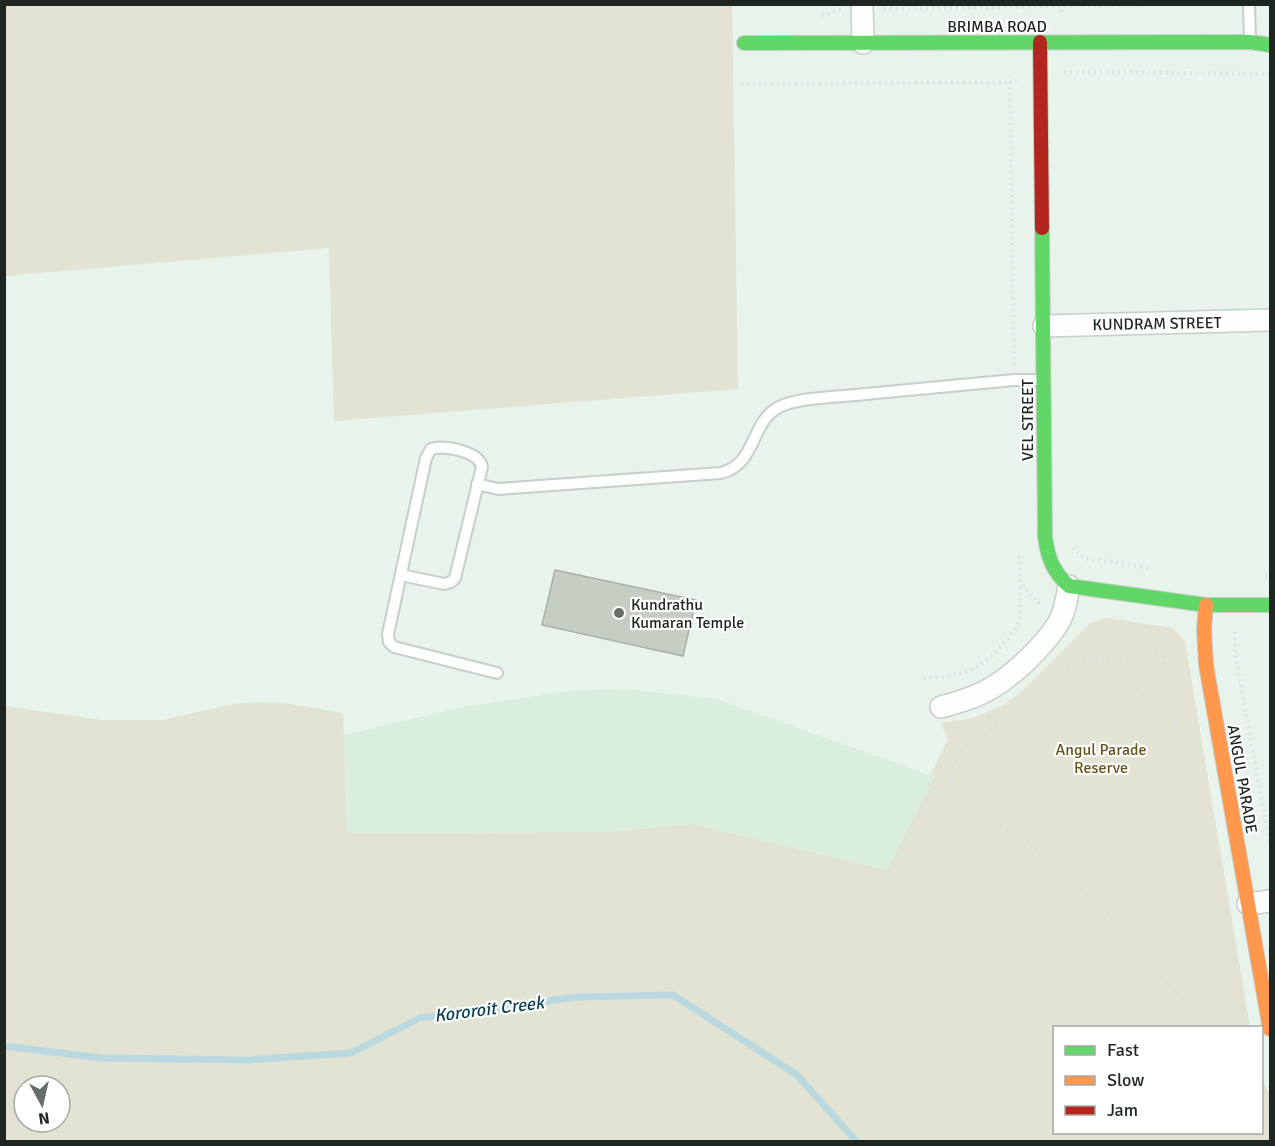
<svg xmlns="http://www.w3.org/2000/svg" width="1275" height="1146" font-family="Signika,sans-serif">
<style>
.built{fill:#daeee0}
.green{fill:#e2e3d2;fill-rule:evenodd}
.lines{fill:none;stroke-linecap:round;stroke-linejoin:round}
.stream{stroke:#b9d8e0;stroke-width:7}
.building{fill:#c6cec4;stroke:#aab0aa;stroke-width:1.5}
.lane-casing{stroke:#c6cfc9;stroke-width:14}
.street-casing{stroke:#c6cfc9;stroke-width:24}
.fast-casing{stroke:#c6cfc9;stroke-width:16}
.slow-casing{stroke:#c6cfc9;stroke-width:16}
.jam-casing{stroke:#c6cfc9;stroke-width:16}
.path{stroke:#dbdfdd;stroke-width:4;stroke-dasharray:1.5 4.5;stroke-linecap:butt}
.lane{stroke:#fcfdfc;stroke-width:10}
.street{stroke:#fcfdfc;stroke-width:21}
.fast{stroke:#63d668;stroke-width:14}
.slow{stroke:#ff974d;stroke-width:14}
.jam{stroke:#b3261e;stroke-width:14}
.poi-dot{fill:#656e68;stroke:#fff;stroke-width:2}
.labels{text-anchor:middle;stroke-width:4.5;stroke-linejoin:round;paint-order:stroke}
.street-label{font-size:16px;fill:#1e2621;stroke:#fff}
.poi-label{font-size:16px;fill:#1e2621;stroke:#fff;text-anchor:start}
.park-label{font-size:16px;fill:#66541c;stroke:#fff}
.water-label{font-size:18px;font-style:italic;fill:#0c4354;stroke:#fff}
</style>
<rect width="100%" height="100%" fill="#e8f3eb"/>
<!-- built -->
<path class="built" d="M 625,689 L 717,699 L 935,777 L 887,870 L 692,824 L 610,832 L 347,833 L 344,735 L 462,707 L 570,691 Z"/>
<!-- green -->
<path class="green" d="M 5,5 L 732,5 L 738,389 L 334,421 L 329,248 L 5,276 Z
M 1107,618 L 1173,628 L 1185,641 L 1250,1027 L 1054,1028 L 1054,1132 L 1262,1132 L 1262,1081 L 1270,1094 L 1270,1141 L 5,1141 L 5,706 L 102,720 L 163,720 L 233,704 L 260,702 L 289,704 L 343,713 L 347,833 L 610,832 L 692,824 L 887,870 L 935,777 L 930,775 L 948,740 L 941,723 L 973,718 L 1002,706 L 1021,692 L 1090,623 ZM 24,1086 L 60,1086 L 60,1122 L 24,1122 Z"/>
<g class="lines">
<!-- stream -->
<path class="stream" d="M 4,1046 L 101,1058 L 247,1060 L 351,1053 L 420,1018 L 577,997 L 673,995 L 797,1075 L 857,1142"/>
</g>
<!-- building -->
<path class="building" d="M 555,570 L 696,600 L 683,656 L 542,625 Z"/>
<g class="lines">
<defs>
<path id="lane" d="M 1249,4 L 1250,40
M 477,484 L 498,489 L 721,473 C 757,464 750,422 779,407 C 795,398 835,397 855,395 C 908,390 961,385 1014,380 L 1043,380
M 401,575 L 444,584 L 451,582 L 455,578 L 482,467 C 479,451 444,445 431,449 L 426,458 L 388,634 L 389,642 L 394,647 L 497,673"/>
<path id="street" d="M 862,4 L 863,43
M 1044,326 L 1270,320
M 941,707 C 959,702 977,697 993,687 C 1015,674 1046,644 1059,622 C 1065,611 1067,598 1069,586
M 1248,904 L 1270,901"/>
<path id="fast" d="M 744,43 L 1250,42 L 1270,45
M 1042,228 L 1045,537 C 1048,558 1053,572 1069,586 L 1206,605 L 1270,605"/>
<path id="slow" d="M 1206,605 L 1204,629 L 1206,665 L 1270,1029"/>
<path id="jam" d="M 1040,42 L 1042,228"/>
</defs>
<!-- lane casing -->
<use href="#lane" class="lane-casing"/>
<!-- street casing -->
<use href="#street" class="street-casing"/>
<!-- fast casing -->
<use href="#fast" class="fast-casing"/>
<!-- slow casing -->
<use href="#slow" class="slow-casing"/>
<!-- jam casing -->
<use href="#jam" class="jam-casing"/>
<!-- path -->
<path class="path" d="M 1061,4 L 1062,16
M 884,9 L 1165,4
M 822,15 L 841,9
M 1064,72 L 1270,74
M 741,84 L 1010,83
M 1014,365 L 1010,83 L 1016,80
M 1074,547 L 1083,558 L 1151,568
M 1019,556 L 1020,583 L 1042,606
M 1259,576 L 1270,576
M 1235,632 L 1235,653 L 1270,845
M 1133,644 L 1164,656 L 1180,647
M 1164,656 L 1167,680 L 1177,697 L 1176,727
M 1078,663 C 1093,675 1111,678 1129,686 C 1161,699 1180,732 1195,762
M 1045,677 C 1069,661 1101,657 1130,659 L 1139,622
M 924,678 C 938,677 953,677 966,672 C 985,664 1008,644 1017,625 C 1023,613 1020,596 1020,583
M 928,784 L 961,801 L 1027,842 L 1101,905 L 1168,983 L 1210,1028
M 951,796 L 951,767 L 961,751 L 1023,707 L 1025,699 L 1035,686
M 1262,1095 L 1270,1107"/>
<!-- lane -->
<use href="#lane" class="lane"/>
<!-- street -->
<use href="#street" class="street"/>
<!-- fast -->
<use href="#fast" class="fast"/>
<!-- slow -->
<use href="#slow" class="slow"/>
<!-- jam -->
<use href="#jam" class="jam"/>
</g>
<!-- markers -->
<circle class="poi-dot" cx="619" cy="613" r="6"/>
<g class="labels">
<!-- street labels -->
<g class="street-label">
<text x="997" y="32">BRIMBA ROAD</text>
<text transform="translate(1157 323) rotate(-1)" y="6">KUNDRAM STREET</text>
<text transform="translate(1027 420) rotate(-90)" y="6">VEL STREET</text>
<text transform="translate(1243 779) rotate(80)" y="6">ANGUL PARADE</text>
</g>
<!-- poi labels -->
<g class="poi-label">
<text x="631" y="610">Kundrathu<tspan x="631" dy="18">Kumaran Temple</tspan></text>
</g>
<!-- park labels -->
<g class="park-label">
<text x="1101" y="755">Angul Parade<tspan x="1101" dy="18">Reserve</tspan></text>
</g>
<!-- water labels -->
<g class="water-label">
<text transform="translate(489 1009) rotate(-7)" y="6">Kororoit Creek</text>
</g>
</g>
<!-- border -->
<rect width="1275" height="1146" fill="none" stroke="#1e2621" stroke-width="12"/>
<!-- legend -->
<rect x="1053" y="1026" width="210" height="108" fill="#ffffff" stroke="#a5a8a6" stroke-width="1.5"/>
<rect x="1065" y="1046" width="30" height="9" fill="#63d668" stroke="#a5a8a6" stroke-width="1.5"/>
<text x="1107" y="1056" font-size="18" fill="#1e2621">Fast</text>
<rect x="1065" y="1076" width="30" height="9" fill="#ff974d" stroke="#a5a8a6" stroke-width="1.5"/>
<text x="1107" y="1086" font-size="18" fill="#1e2621">Slow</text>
<rect x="1065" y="1106" width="30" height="9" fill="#b3261e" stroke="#a5a8a6" stroke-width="1.5"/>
<text x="1107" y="1116" font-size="18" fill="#1e2621">Jam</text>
<!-- north arrow -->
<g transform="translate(42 1104) rotate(172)"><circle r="28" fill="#ffffff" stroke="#a5a8a6" stroke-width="1.5"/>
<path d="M0-4.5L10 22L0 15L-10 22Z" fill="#656e68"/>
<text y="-9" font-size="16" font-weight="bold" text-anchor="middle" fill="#1e2621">N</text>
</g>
</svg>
